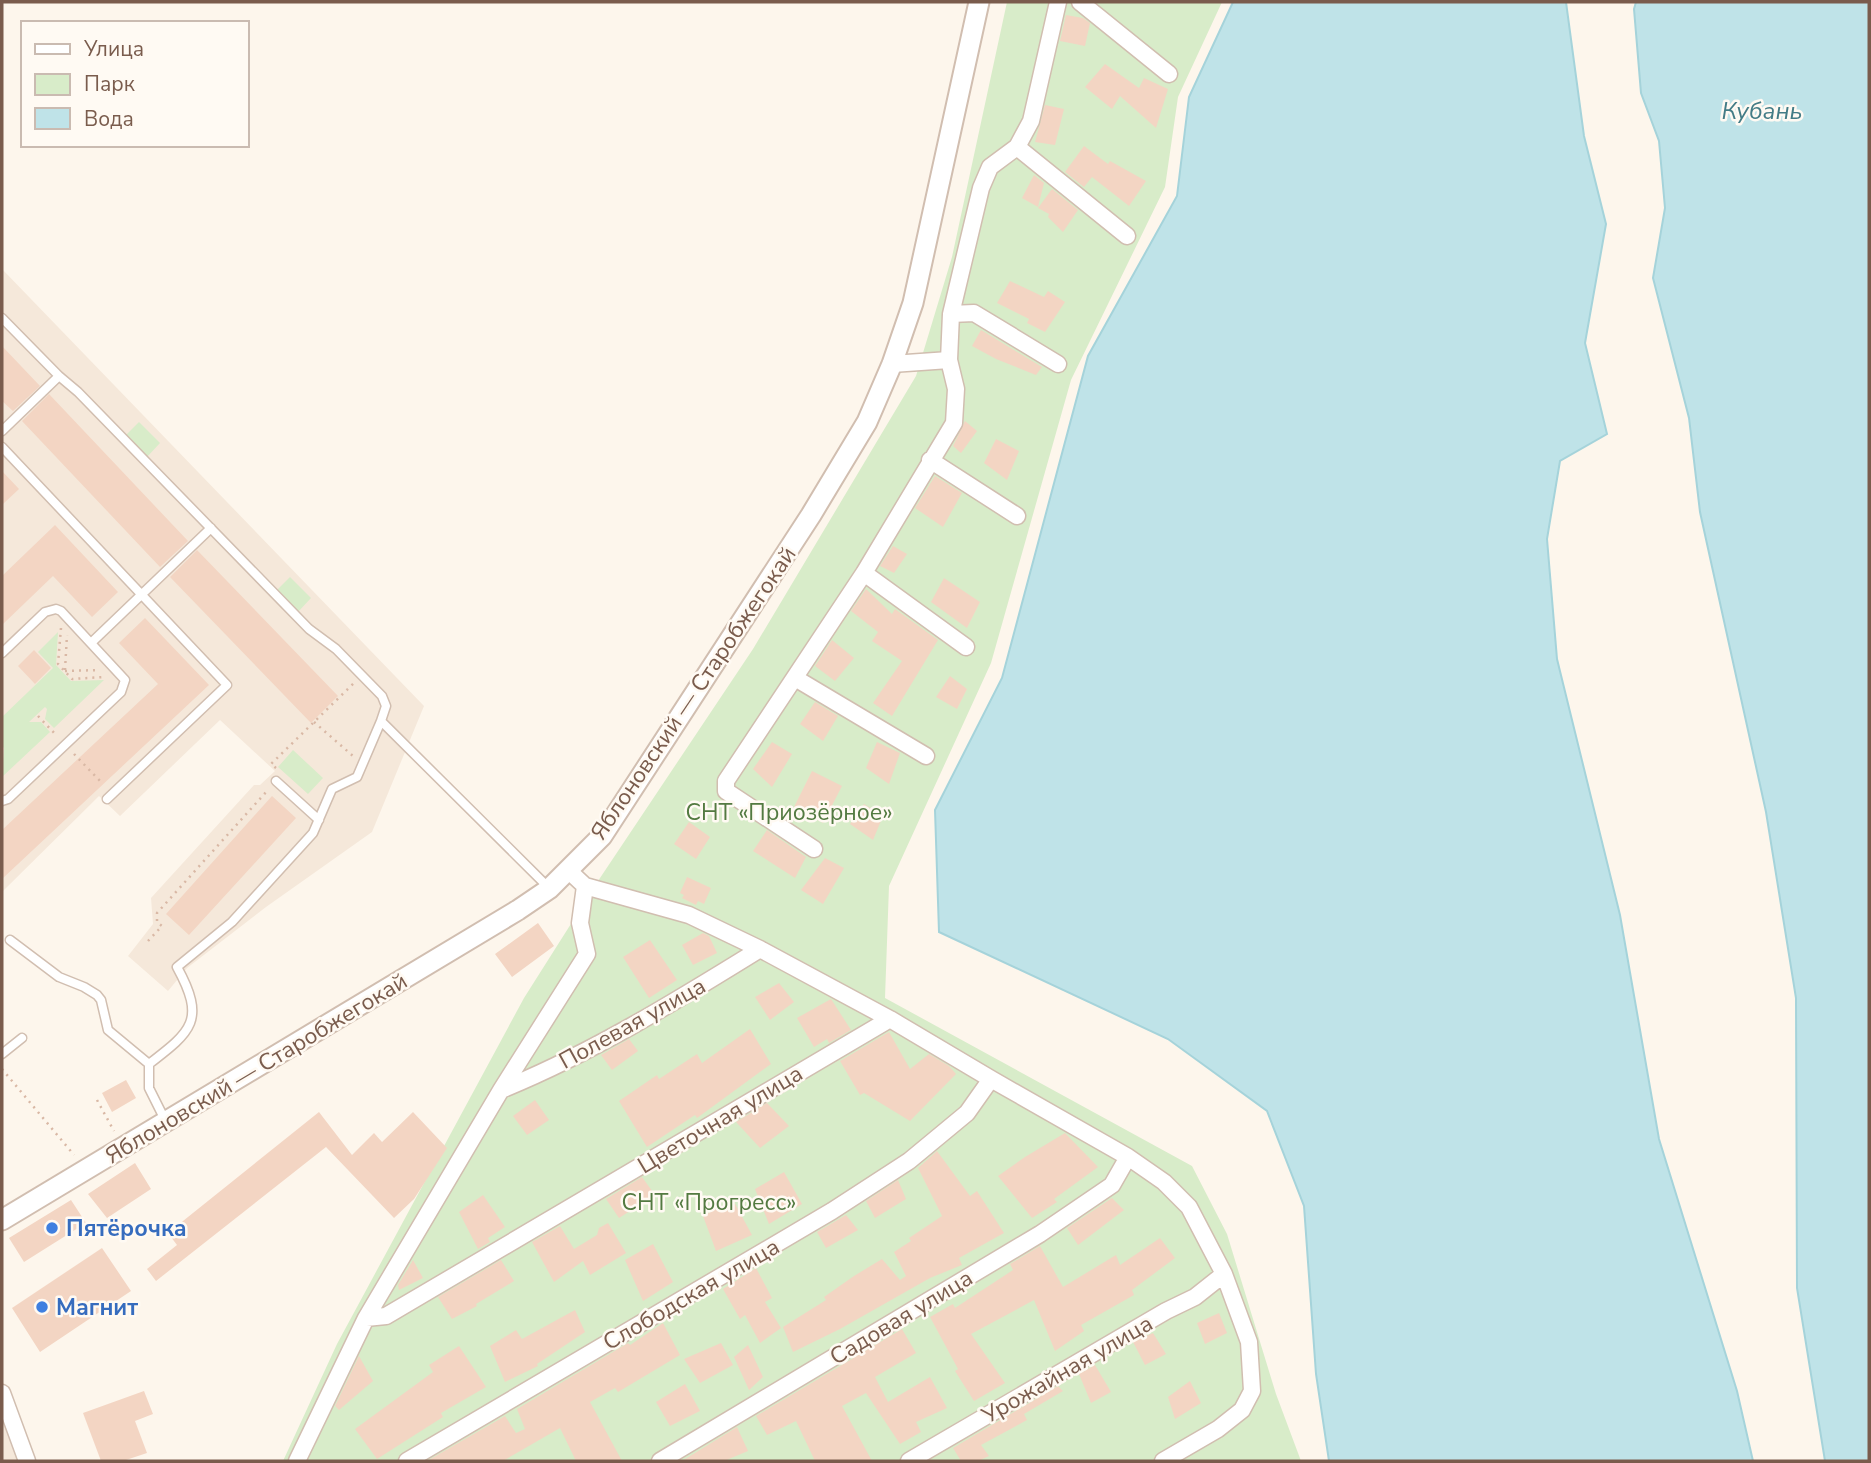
<svg xmlns="http://www.w3.org/2000/svg" width="1871" height="1463" font-family="'Nunito Sans',sans-serif">
<style>
.residential{fill:#f5e8da}
.green{fill:#d8ecc9}
.water{fill:#bfe3e8;stroke:#a5d3da;stroke-width:2}
.building{fill:#f3d5c3}
.lines{fill:none;stroke-linecap:round;stroke-linejoin:round}
.service-casing{stroke:#d1beb0;stroke-width:11}
.minor-casing{stroke:#d1beb0;stroke-width:19}
.tertiary-casing{stroke:#d1beb0;stroke-width:23}
.path{stroke:#d9b8a5;stroke-width:2.5;stroke-dasharray:2 5;stroke-linecap:butt}
.service{stroke:#fff;stroke-width:8}
.minor{stroke:#fff;stroke-width:16}
.tertiary{stroke:#fff;stroke-width:19}
.shop-dot{fill:#3f7fe0;stroke:#fffaf3;stroke-width:2.5}
.labels{text-anchor:middle;stroke-width:5;stroke-linejoin:round;paint-order:stroke}
.street-label{font-size:23px;fill:#7a5c4d;stroke:#fffaf3}
.park-label{font-size:23px;fill:#537a41;stroke:#fffaf3}
.shop-label{font-size:23px;font-weight:bold;fill:#366cbe;stroke:#fffaf3;text-anchor:start}
.water-label{font-size:24px;font-style:italic;fill:#437c86;stroke:#fffaf3}
</style>
<rect width="100%" height="100%" fill="#fdf6ec"/>
<!-- residential -->
<path class="residential" d="M 2,269 L 424,706 L 372,832 L 266,907 L 187,968 L 168,991 L 128,956 L 153,924 L 151,898 L 254,785 L 260,785 L 275,771 L 220,720 L 120,816 L 99,796 L 2,892 Z
M 2,1412 L 22,1461 L 2,1461 Z"/>
<!-- green -->
<path class="green" d="M 1007,2 L 1222,2 L 1178,97 L 1165,187 L 1071,380 L 991,663 L 889,886 L 885,998 L 1192,1166 L 1227,1234 L 1276,1394 L 1301,1461 L 283,1461 L 337,1344 L 524,998 L 600,878 L 753,649 L 916,376 L 952,257 Z
M 139,422 L 160,443 L 147,457 L 126,435 Z
M 290,577 L 311,598 L 298,612 L 277,590 Z
M 58,632 L 56,665 L 71,681 L 104,680 L 54,728 L 45,719 L 47,709 L 45,707 L 29,722 L 41,722 L 50,732 L 2,777 L 4,748 L 2,746 L 2,717 L 53,668 L 38,652 Z
M 293,750 L 323,778 L 308,794 L 278,767 Z"/>
<!-- water -->
<path class="water" d="M 1233,2 L 1566,2 L 1584,136 L 1606,224 L 1585,343 L 1607,434 L 1560,461 L 1547,539 L 1557,659 L 1620,915 L 1659,1139 L 1737,1391 L 1753,1461 L 1329,1461 L 1316,1374 L 1304,1206 L 1267,1111 L 1168,1039 L 939,932 L 935,810 L 1002,678 L 1088,356 L 1177,196 L 1189,97 Z
M 1636,2 L 1869,2 L 1869,1461 L 1825,1461 L 1797,1288 L 1796,998 L 1766,812 L 1700,512 L 1689,418 L 1653,278 L 1665,208 L 1659,141 L 1641,93 L 1634,9 Z"/>
<!-- building -->
<path class="building" d="M 1066,15 L 1083,18 L 1090,23 L 1085,46 L 1060,41 Z
M 1105,64 L 1139,88 L 1144,78 L 1168,89 L 1156,128 L 1120,96 L 1112,109 L 1085,87 Z
M 1045,105 L 1064,109 L 1055,145 L 1035,142 Z
M 1084,146 L 1108,164 L 1110,161 L 1146,181 L 1129,206 L 1092,177 L 1084,187 L 1065,172 Z
M 1034,175 L 1044,183 L 1038,207 L 1022,198 Z
M 1052,189 L 1078,210 L 1063,232 L 1048,217 L 1049,214 L 1038,208 Z
M 1010,281 L 1044,297 L 1048,291 L 1065,302 L 1045,332 L 1027,323 L 1029,319 L 997,303 Z
M 981,330 L 1042,367 L 1036,375 L 996,359 L 972,346 Z
M 2,346 L 40,386 L 13,411 L 2,401 Z
M 49,394 L 188,541 L 160,567 L 22,421 Z
M 965,421 L 977,431 L 961,453 L 953,446 Z
M 996,439 L 1019,451 L 1007,480 L 984,463 Z
M 2,471 L 19,489 L 2,505 Z
M 935,476 L 962,493 L 943,527 L 915,508 Z
M 55,525 L 118,592 L 92,617 L 53,576 L 2,625 L 2,576 Z
M 893,546 L 907,554 L 894,573 L 880,566 Z
M 197,550 L 338,696 L 311,723 L 170,577 Z
M 944,578 L 980,602 L 967,628 L 931,602 Z
M 866,589 L 892,614 L 895,609 L 938,640 L 892,716 L 873,703 L 902,661 L 872,641 L 878,632 L 851,611 Z
M 145,618 L 209,685 L 2,879 L 2,830 L 158,684 L 119,643 Z
M 832,640 L 854,658 L 835,681 L 815,666 Z
M 34,650 L 51,668 L 35,684 L 18,666 Z
M 950,676 L 967,689 L 957,709 L 936,697 Z
M 815,702 L 838,716 L 823,741 L 800,724 Z
M 772,742 L 792,754 L 772,787 L 753,769 Z
M 877,742 L 900,753 L 889,784 L 866,768 Z
M 812,771 L 842,786 L 823,823 L 794,807 Z
M 272,796 L 296,818 L 189,935 L 166,914 Z
M 864,804 L 883,816 L 873,840 L 850,824 Z
M 689,822 L 710,837 L 696,859 L 674,844 Z
M 767,830 L 806,857 L 795,878 L 753,851 Z
M 825,858 L 844,868 L 823,904 L 801,890 Z
M 687,877 L 711,888 L 704,904 L 698,901 L 696,905 L 682,898 L 684,895 L 680,893 Z
M 538,923 L 554,946 L 512,977 L 495,954 Z
M 703,933 L 709,936 L 717,953 L 693,965 L 682,945 Z
M 650,940 L 677,980 L 649,998 L 623,957 Z
M 779,983 L 794,1002 L 770,1020 L 755,997 Z
M 831,999 L 851,1030 L 829,1043 L 827,1039 L 814,1047 L 797,1018 Z
M 750,1029 L 771,1064 L 697,1118 L 695,1115 L 647,1147 L 619,1101 L 657,1075 L 659,1079 L 697,1054 L 702,1063 Z
M 889,1032 L 910,1069 L 929,1054 L 949,1066 L 956,1074 L 910,1121 L 864,1093 L 860,1095 L 840,1061 Z
M 629,1039 L 638,1051 L 612,1070 L 601,1055 Z
M 126,1080 L 136,1098 L 112,1112 L 102,1093 Z
M 535,1100 L 549,1120 L 527,1135 L 513,1116 Z
M 767,1103 L 789,1126 L 760,1148 L 736,1122 Z
M 319,1112 L 352,1155 L 374,1133 L 382,1142 L 413,1112 L 447,1148 L 414,1199 L 394,1218 L 326,1147 L 156,1281 L 147,1269 L 177,1245 L 168,1233 Z
M 1065,1133 L 1098,1167 L 1054,1199 L 1057,1202 L 1032,1218 L 998,1176 L 1025,1157 Z
M 937,1151 L 970,1196 L 977,1191 L 1004,1233 L 959,1258 L 962,1265 L 930,1278 L 840,1329 L 793,1352 L 783,1327 L 826,1300 L 824,1297 L 854,1276 L 882,1259 L 900,1280 L 906,1276 L 894,1252 L 911,1241 L 909,1238 L 942,1216 L 918,1168 Z
M 135,1163 L 151,1189 L 107,1218 L 88,1194 Z
M 784,1172 L 802,1204 L 769,1224 L 755,1189 Z
M 642,1177 L 655,1195 L 619,1218 L 606,1199 Z
M 898,1180 L 906,1199 L 875,1218 L 866,1201 Z
M 483,1195 L 505,1227 L 488,1238 L 490,1242 L 478,1249 L 459,1212 Z
M 1112,1198 L 1124,1210 L 1078,1245 L 1067,1228 Z
M 71,1200 L 86,1223 L 24,1262 L 9,1238 Z
M 733,1200 L 752,1235 L 716,1251 L 703,1216 Z
M 846,1215 L 858,1230 L 826,1248 L 817,1232 Z
M 608,1223 L 626,1253 L 590,1275 L 583,1261 L 554,1282 L 532,1242 L 560,1226 L 574,1249 L 597,1235 L 599,1228 Z
M 1160,1238 L 1175,1258 L 1132,1290 L 1134,1295 L 1081,1325 L 1084,1331 L 1055,1351 L 1034,1300 L 971,1334 L 1005,1383 L 974,1401 L 955,1371 L 958,1369 L 930,1317 L 953,1304 L 955,1308 L 1013,1270 L 1010,1264 L 1040,1246 L 1063,1287 L 1116,1255 L 1120,1265 Z
M 653,1244 L 673,1282 L 643,1301 L 625,1260 Z
M 102,1248 L 131,1291 L 40,1352 L 12,1308 Z
M 413,1260 L 423,1278 L 399,1290 L 398,1285 Z
M 501,1260 L 514,1281 L 476,1304 L 477,1306 L 452,1319 L 438,1297 Z
M 756,1268 L 772,1298 L 765,1302 L 781,1328 L 760,1343 L 745,1315 L 740,1319 L 723,1289 Z
M 575,1310 L 585,1332 L 537,1364 L 538,1366 L 505,1382 L 490,1346 L 516,1330 L 522,1339 Z
M 1219,1313 L 1227,1333 L 1205,1344 L 1197,1323 Z
M 663,1323 L 680,1355 L 618,1392 L 615,1388 L 590,1402 L 622,1461 L 576,1461 L 560,1428 L 503,1461 L 427,1461 L 505,1416 L 516,1433 L 525,1429 L 517,1409 L 628,1343 L 630,1345 Z
M 902,1329 L 916,1353 L 875,1377 L 888,1402 L 930,1377 L 947,1408 L 916,1422 L 921,1432 L 900,1444 L 866,1393 L 842,1406 L 872,1461 L 815,1461 L 796,1421 L 767,1435 L 756,1416 Z
M 1153,1333 L 1166,1354 L 1145,1365 L 1133,1342 Z
M 721,1343 L 733,1365 L 700,1383 L 684,1359 Z
M 748,1345 L 763,1377 L 749,1390 L 734,1357 Z
M 459,1346 L 486,1387 L 441,1413 L 443,1417 L 377,1459 L 355,1429 L 433,1372 L 429,1365 Z
M 359,1356 L 373,1381 L 339,1410 L 335,1406 Z
M 1095,1365 L 1111,1392 L 1091,1403 L 1079,1374 Z
M 1190,1381 L 1201,1403 L 1175,1419 L 1168,1397 Z
M 685,1384 L 700,1411 L 670,1426 L 656,1402 Z
M 1058,1386 L 1063,1391 L 1024,1414 L 1027,1420 L 981,1445 L 989,1456 L 978,1461 L 961,1461 L 953,1448 Z
M 144,1391 L 153,1414 L 135,1421 L 147,1453 L 123,1461 L 101,1461 L 83,1413 Z
M 737,1427 L 748,1451 L 724,1461 L 682,1461 Z"/>
<g class="lines">
<defs>
<path id="service" d="M 2,318 L 59,376 L 78,392 L 309,629 L 336,649 L 382,696 L 386,706 L 381,721
M 2,431 L 59,376
M 2,447 L 227,685 L 107,799
M 91,643 L 211,528
M 2,653 L 45,612 L 56,609 L 61,611 L 125,680 L 121,692 L 8,799 L 2,801
M 276,781 L 319,820
M 10,940 L 59,977 L 84,987 L 97,995 L 101,1000 L 108,1030 L 149,1064 L 149,1088 L 166,1122
M 2,1054 L 22,1038
M 149,1064 C 192,1031 206,1020 177,967 L 232,922 L 313,833 L 332,789 L 357,777 L 381,721 L 548,887"/>
<path id="minor" d="M 1080,2 L 1169,74
M 1017,147 L 1127,236
M 951,314 L 974,313 L 1058,364
M 892,364 L 949,360
M 930,460 L 1017,516
M 864,573 L 966,647
M 795,678 L 926,756
M 814,849 L 726,791 L 726,781 L 864,573 L 954,423 L 956,389 L 949,360 L 951,314 L 981,188 L 990,167 L 1017,147 L 1031,121 L 1058,2
M 569,871 L 585,886 L 689,915 L 760,949 L 890,1019 L 991,1079 L 1128,1157 L 1164,1182 L 1189,1207 L 1224,1274 L 1249,1342 L 1252,1391 L 1242,1410 L 1218,1429 L 1163,1461
M 501,1090 C 592,1053 676,1001 760,949
M 366,1318 L 386,1316 L 890,1019
M 2,1393 L 27,1461
M 297,1461 L 366,1318 L 501,1090 L 587,954 L 580,923 L 585,886
M 407,1461 L 832,1211 L 909,1161 L 967,1113 L 991,1079
M 660,1461 L 1040,1234 L 1112,1185 L 1128,1157
M 909,1461 L 1166,1311 L 1195,1297 L 1224,1274"/>
<path id="tertiary" d="M 2,1220 L 518,910 L 549,889 L 602,836 L 811,515 L 867,422 L 892,364 L 913,303 L 979,2"/>
</defs>
<!-- service casing -->
<use href="#service" class="service-casing"/>
<!-- minor casing -->
<use href="#minor" class="minor-casing"/>
<!-- tertiary casing -->
<use href="#tertiary" class="tertiary-casing"/>
<!-- path -->
<path class="path" d="M 61,628 L 58,664 L 72,679 L 104,677
M 65,670 L 67,635
M 65,671 L 100,670
M 38,716 L 57,736
M 314,722 L 353,756
M 74,754 L 103,784
M 276,768 L 271,764 L 354,683
M 148,941 L 162,926 L 157,922 L 157,913 L 267,791
M 2,1069 L 74,1155
M 97,1100 L 114,1131"/>
<!-- service -->
<use href="#service" class="service"/>
<!-- minor -->
<use href="#minor" class="minor"/>
<!-- tertiary -->
<use href="#tertiary" class="tertiary"/>
</g>
<!-- markers -->
<g class="shop-dot">
<circle cx="52" cy="1228" r="7"/>
<circle cx="42" cy="1307" r="7"/>
</g>
<g class="labels">
<!-- street labels -->
<g class="street-label">
<text transform="translate(693 693) rotate(-56)" y="8">Яблоновский — Старобжегокай</text>
<text transform="translate(632 1023) rotate(-29)" y="8">Полевая улица</text>
<text transform="translate(256 1068) rotate(-31)" y="8">Яблоновский — Старобжегокай</text>
<text transform="translate(720 1119) rotate(-31)" y="8">Цветочная улица</text>
<text transform="translate(691 1294) rotate(-30)" y="8">Слободская улица</text>
<text transform="translate(901 1317) rotate(-31)" y="8">Садовая улица</text>
<text transform="translate(1067 1369) rotate(-30)" y="8">Урожайная улица</text>
</g>
<!-- park labels -->
<g class="park-label">
<text x="789" y="820">СНТ «Приозёрное»</text>
<text x="709" y="1210">СНТ «Прогресс»</text>
</g>
<!-- shop labels -->
<g class="shop-label">
<text x="66" y="1236">Пятёрочка</text>
<text x="56" y="1315">Магнит</text>
</g>
<!-- water labels -->
<g class="water-label">
<text x="1762" y="119">Кубань</text>
</g>
</g>
<!-- border -->
<rect width="1871" height="1463" fill="none" stroke="#7a5c4d" stroke-width="7"/>
<!-- legend -->
<rect x="21" y="21" width="228" height="126" fill="#fffaf3" stroke="#cabbb1" stroke-width="2"/>
<rect x="35" y="44" width="35" height="10" fill="#ffffff" stroke="#cabbb1" stroke-width="2"/>
<text x="84" y="56" font-size="21" fill="#7a5c4d">Улица</text>
<rect x="35" y="74" width="35" height="21" fill="#d8ecc9" stroke="#cabbb1" stroke-width="2"/>
<text x="84" y="91" font-size="21" fill="#7a5c4d">Парк</text>
<rect x="35" y="108" width="35" height="21" fill="#bfe3e8" stroke="#cabbb1" stroke-width="2"/>
<text x="84" y="126" font-size="21" fill="#7a5c4d">Вода</text>
</svg>
